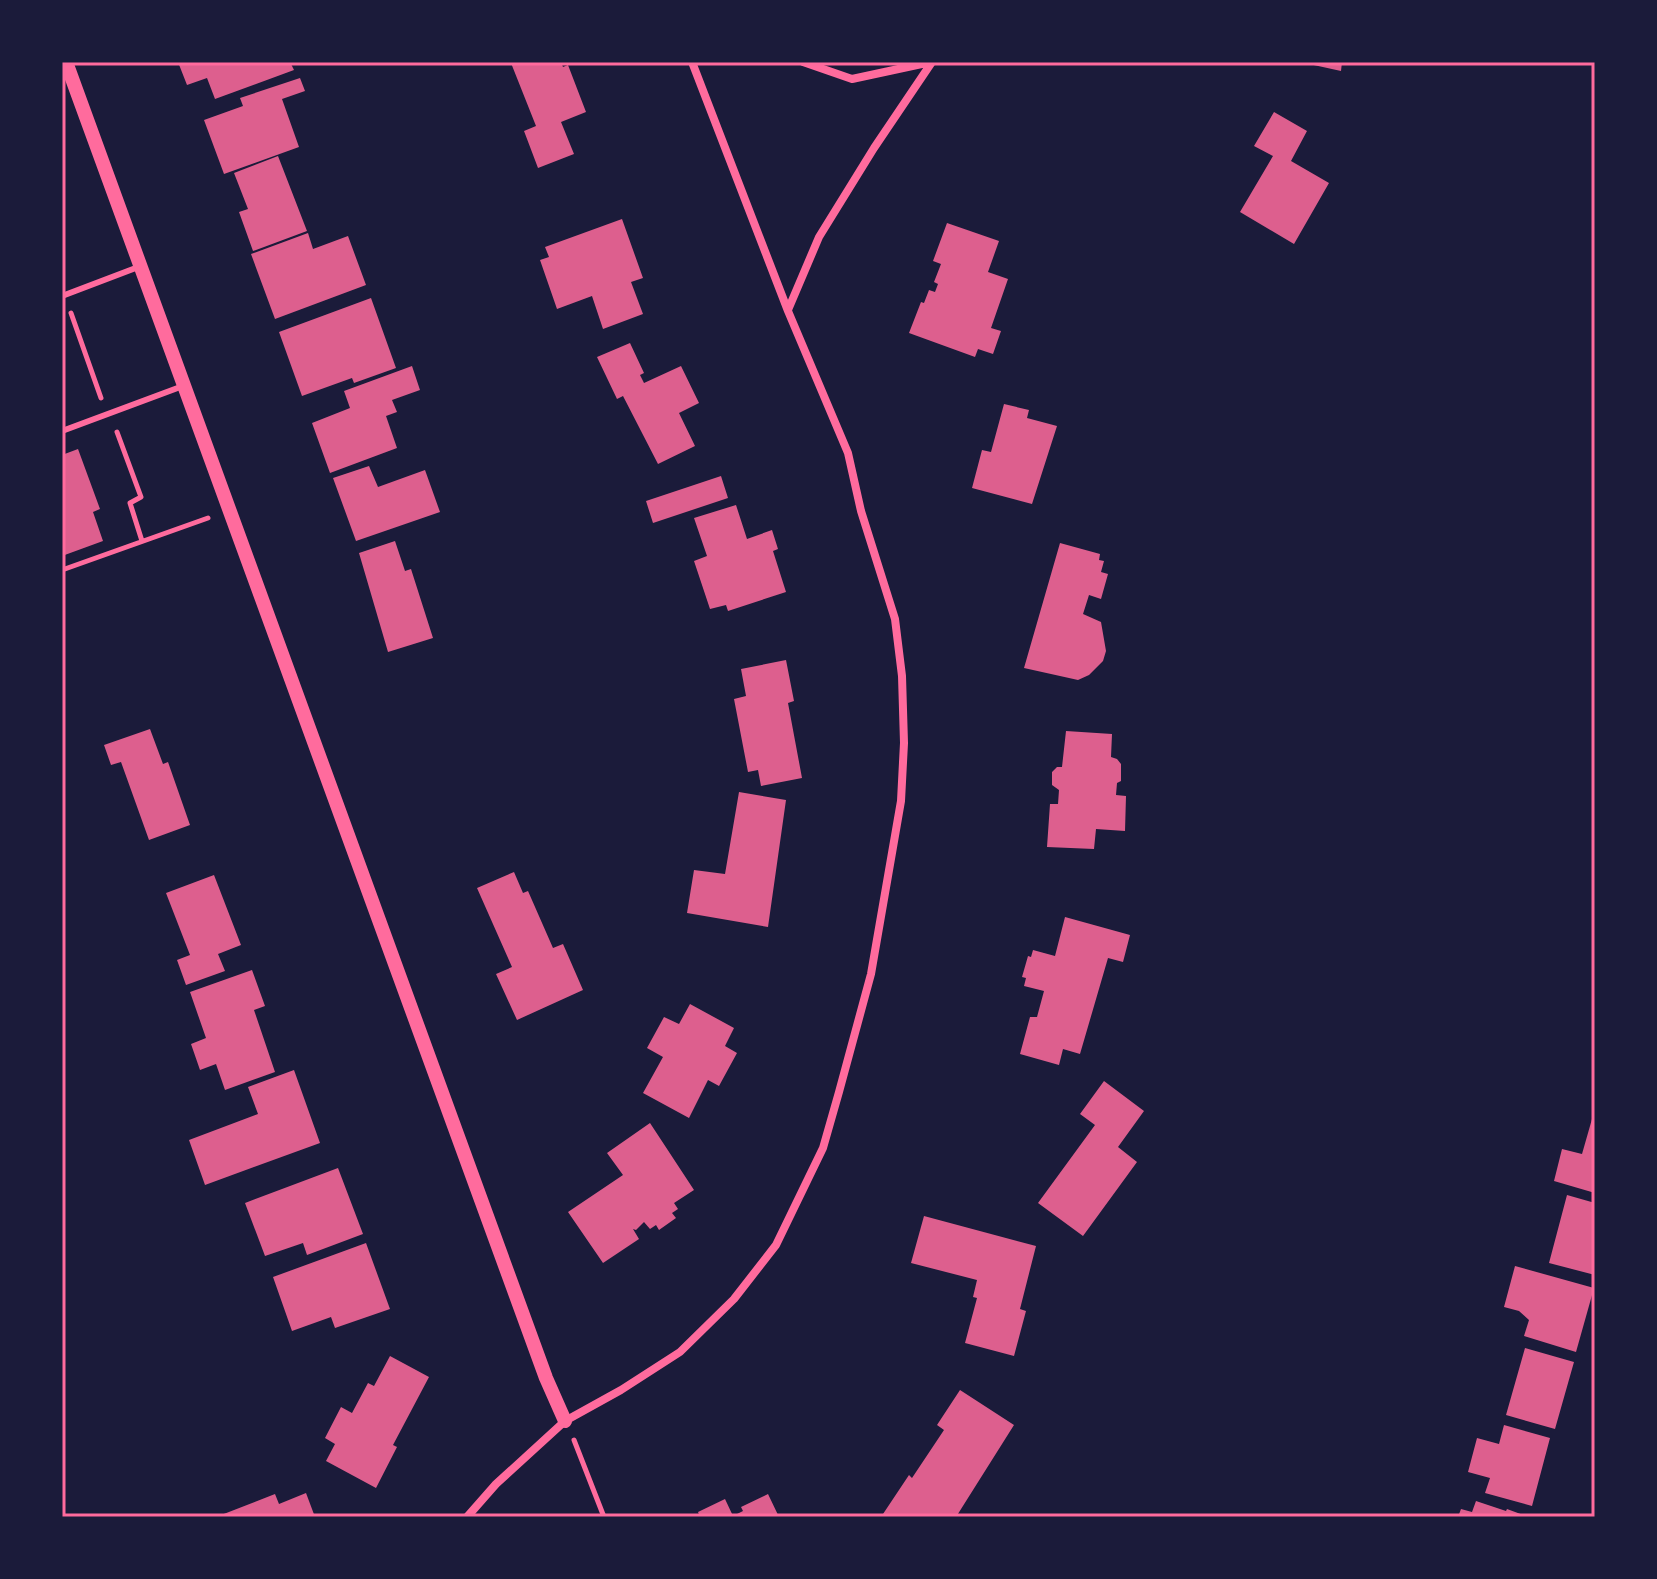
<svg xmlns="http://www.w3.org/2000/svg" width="1657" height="1579" font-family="'Space Grotesk',sans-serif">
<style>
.building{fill:#dd5f8e}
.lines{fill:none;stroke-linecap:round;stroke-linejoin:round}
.path{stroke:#ff6b9d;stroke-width:5}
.service{stroke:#ff6b9d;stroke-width:6}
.minor{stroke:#ff6b9d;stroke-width:8}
.tertiary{stroke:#ff6b9d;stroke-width:14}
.neatline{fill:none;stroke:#ff6b9d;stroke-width:3}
</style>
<rect width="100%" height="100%" fill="#1b1b3a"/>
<!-- building -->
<path class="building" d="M 178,62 L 290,62 L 294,70 L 215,99 L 207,78 L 187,85 Z
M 514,62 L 561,62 L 563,67 L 568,65 L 586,112 L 561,122 L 574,154 L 538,168 L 524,131 L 536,126 L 511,63 Z
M 1300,62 L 1342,62 L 1341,71 Z
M 300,78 L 305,91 L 282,99 L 299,147 L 224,174 L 204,120 L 243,106 L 240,98 Z
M 1274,112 L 1307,131 L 1291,161 L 1329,183 L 1294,244 L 1240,212 L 1273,156 L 1254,146 Z
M 278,156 L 307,231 L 253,251 L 239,212 L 248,209 L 234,173 Z
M 622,219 L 643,278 L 631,282 L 643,314 L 603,329 L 592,296 L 557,309 L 540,260 L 549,257 L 545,247 Z
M 947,223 L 999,241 L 988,272 L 1008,279 L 991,328 L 1001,331 L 993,354 L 978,349 L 975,357 L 909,333 L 921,302 L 924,303 L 929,290 L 935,292 L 938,284 L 934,282 L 941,264 L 933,261 Z
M 308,233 L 313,249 L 348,236 L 366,285 L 275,319 L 251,254 Z
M 371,298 L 396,368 L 354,383 L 352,378 L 302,396 L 279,332 Z
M 630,343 L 644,373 L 640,375 L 644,383 L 681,366 L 699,403 L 679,413 L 695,446 L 658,464 L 623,396 L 617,399 L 597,357 Z
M 412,366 L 420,390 L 392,400 L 397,412 L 386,416 L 397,448 L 330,473 L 312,423 L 350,408 L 344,391 Z
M 1004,404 L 1029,410 L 1027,418 L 1057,426 L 1032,504 L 972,488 L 982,450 L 991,452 Z
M 78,449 L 100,509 L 93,512 L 103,541 L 62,556 L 62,455 Z
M 369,466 L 378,487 L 425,470 L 440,512 L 356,541 L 333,478 Z
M 721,476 L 728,498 L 653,523 L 646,501 Z
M 736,505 L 747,539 L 772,530 L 778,549 L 773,551 L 786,592 L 728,611 L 726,605 L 710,609 L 694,561 L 707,556 L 694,518 Z
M 395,541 L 405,571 L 411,569 L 433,638 L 388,652 L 359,553 Z
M 1060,543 L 1100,554 L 1099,560 L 1104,561 L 1101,572 L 1108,574 L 1101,599 L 1089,595 L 1083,614 L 1101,622 L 1106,651 L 1103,661 L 1089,675 L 1078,680 L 1024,668 Z
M 786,660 L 794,701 L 788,703 L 802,778 L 761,786 L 758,770 L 748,772 L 734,699 L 746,696 L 741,669 Z
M 150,729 L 163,764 L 168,762 L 190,825 L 149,840 L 121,762 L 111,765 L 104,745 Z
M 1066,731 L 1112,734 L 1111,757 L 1117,759 L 1121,764 L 1121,781 L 1117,783 L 1116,795 L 1126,796 L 1125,831 L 1096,829 L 1094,849 L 1047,847 L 1050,804 L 1058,804 L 1059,790 L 1052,785 L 1052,772 L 1057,767 L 1062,767 Z
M 739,792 L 786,800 L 768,927 L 687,913 L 694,870 L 725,874 Z
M 514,872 L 523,893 L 528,891 L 553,948 L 563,944 L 583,990 L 517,1020 L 496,974 L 512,967 L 477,888 Z
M 214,875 L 241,945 L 218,954 L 225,971 L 186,985 L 177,960 L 190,955 L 166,893 Z
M 1065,917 L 1130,935 L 1123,962 L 1108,958 L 1080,1054 L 1063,1049 L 1059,1065 L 1020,1054 L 1030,1017 L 1039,1017 L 1037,1017 L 1044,991 L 1024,986 L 1026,978 L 1022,977 L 1028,956 L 1031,957 L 1033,950 L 1055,956 Z
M 252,970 L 265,1006 L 254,1010 L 275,1072 L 225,1090 L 216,1064 L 200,1070 L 191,1044 L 206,1038 L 190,992 Z
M 690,1004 L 734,1028 L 725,1046 L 737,1053 L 719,1086 L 708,1080 L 689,1118 L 643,1093 L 663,1057 L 647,1048 L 664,1017 L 679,1024 Z
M 294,1070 L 320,1143 L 205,1185 L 189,1140 L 258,1114 L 248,1087 Z
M 1104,1081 L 1144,1111 L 1118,1147 L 1137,1162 L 1083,1236 L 1038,1203 L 1095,1125 L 1080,1114 Z
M 1592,1119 L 1595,1120 L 1595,1193 L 1554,1181 L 1562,1149 L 1582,1154 Z
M 650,1123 L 694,1190 L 674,1203 L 678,1209 L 672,1213 L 676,1218 L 659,1230 L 656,1225 L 650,1229 L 644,1222 L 636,1230 L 633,1229 L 639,1239 L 603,1263 L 568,1212 L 623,1175 L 607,1153 Z
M 338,1168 L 363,1234 L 307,1255 L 303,1243 L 265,1256 L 245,1203 Z
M 1567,1195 L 1595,1203 L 1595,1275 L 1549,1263 Z
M 924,1216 L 1036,1246 L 1020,1309 L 1026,1311 L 1014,1356 L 965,1343 L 977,1298 L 973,1297 L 977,1280 L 911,1263 Z
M 366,1243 L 390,1309 L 335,1328 L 331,1317 L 292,1331 L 273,1277 Z
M 1515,1266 L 1594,1288 L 1576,1352 L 1524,1336 L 1529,1320 L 1519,1311 L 1504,1307 Z
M 1525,1348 L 1574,1362 L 1555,1429 L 1506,1415 Z
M 390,1356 L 429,1377 L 393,1445 L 397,1447 L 376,1488 L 326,1461 L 335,1444 L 325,1438 L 341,1407 L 352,1413 L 368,1383 L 374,1386 Z
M 960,1390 L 1014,1425 L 956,1517 L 881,1517 L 909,1475 L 912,1478 L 944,1430 L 937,1425 Z
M 1504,1425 L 1550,1438 L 1532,1506 L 1485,1493 L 1490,1478 L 1468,1472 L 1477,1438 L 1499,1444 Z
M 306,1493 L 315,1517 L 216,1517 L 275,1494 L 279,1504 Z
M 768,1494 L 779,1517 L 700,1517 L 698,1512 L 725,1499 L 733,1516 L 743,1511 L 741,1507 Z
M 1476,1501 L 1506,1511 L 1507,1509 L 1529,1517 L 1458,1517 L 1461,1509 L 1472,1512 Z"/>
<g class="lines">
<!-- path -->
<path class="path" d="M 71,313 L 101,398
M 117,432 L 141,497 L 130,503 L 142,541
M 62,570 L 208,518
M 574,1440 L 604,1517"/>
<!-- service -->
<path class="service" d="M 62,296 L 141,266
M 62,431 L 183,386"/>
<!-- minor -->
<path class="minor" d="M 803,62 L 852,79 L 931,62
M 788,310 L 819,237 L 874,148 L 932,62
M 467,1517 L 496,1484 L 565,1421 L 621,1390 L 680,1352 L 734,1299 L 776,1245 L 823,1148 L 839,1092 L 871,974 L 901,801 L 904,743 L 902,676 L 895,619 L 861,511 L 848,453 L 788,311 L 692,62"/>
<!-- tertiary -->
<path class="tertiary" d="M 66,62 L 546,1378 L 565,1421"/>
</g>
<!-- border -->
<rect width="1657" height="1579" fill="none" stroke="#1b1b3a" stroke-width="128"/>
<rect x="64" y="64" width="1529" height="1451" class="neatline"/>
</svg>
